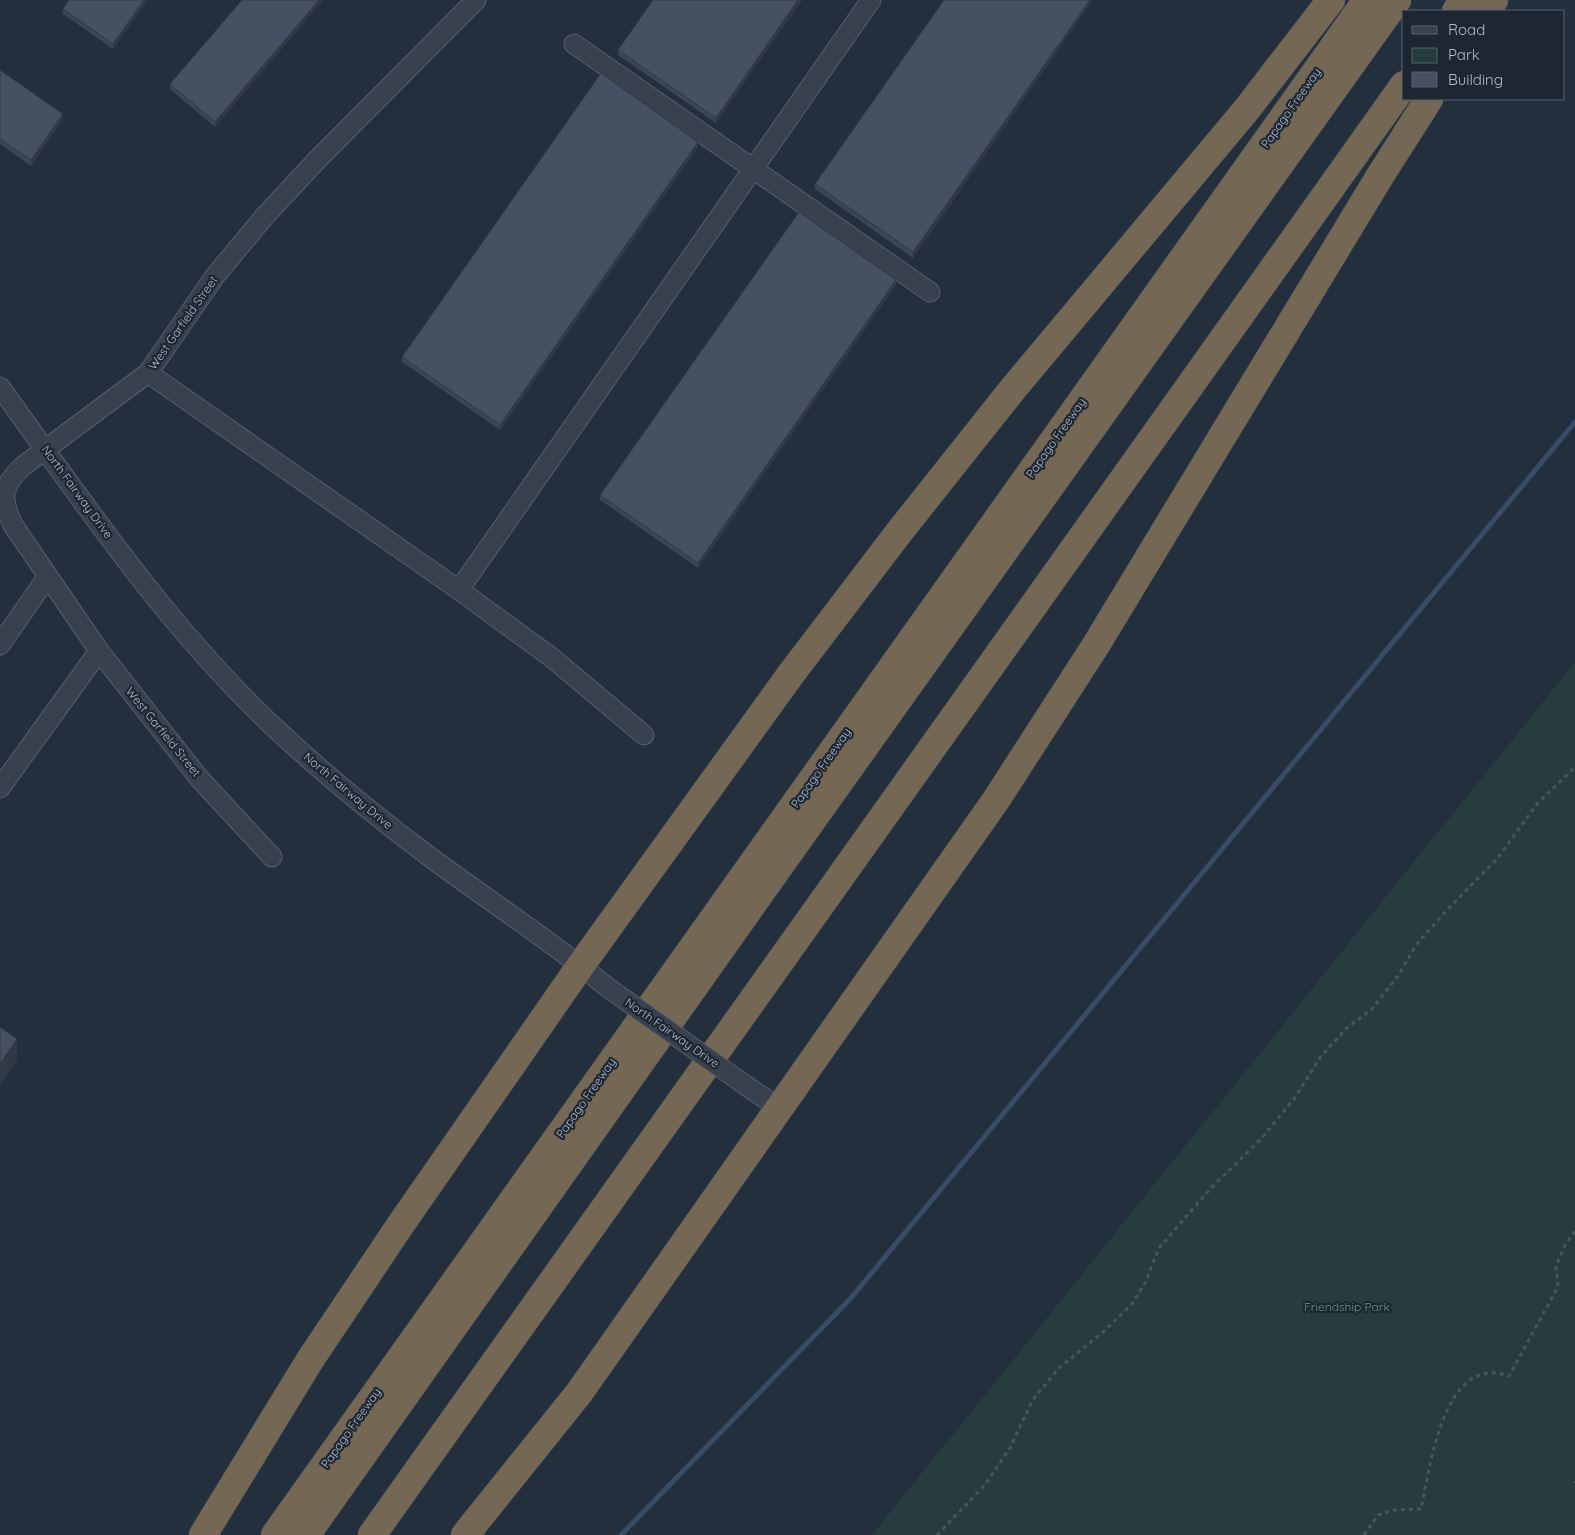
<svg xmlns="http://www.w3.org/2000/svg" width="1575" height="1535" font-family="Quicksand,sans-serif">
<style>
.green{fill:#263c3f}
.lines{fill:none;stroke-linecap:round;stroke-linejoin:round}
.stream{stroke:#394c67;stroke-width:5}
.minor-casing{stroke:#565f6c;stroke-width:21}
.highway-casing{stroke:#434c59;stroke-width:29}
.path{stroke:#44595c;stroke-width:3;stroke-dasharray:4 4;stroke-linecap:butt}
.minor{stroke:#38414e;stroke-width:19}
.highway{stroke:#746855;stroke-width:28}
.minor-bridge-casing{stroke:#565f6c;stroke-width:21;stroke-linecap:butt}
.minor-bridge{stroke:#38414e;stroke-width:19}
.wall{fill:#3b4654}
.shaded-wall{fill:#303945}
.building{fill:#455162;stroke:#303945}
.labels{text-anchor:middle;stroke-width:4.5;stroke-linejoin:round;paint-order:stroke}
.street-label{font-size:12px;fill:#b4bcc9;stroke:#1d2633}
.park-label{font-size:12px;fill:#6b9a76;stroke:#1d2633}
</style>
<rect width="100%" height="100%" fill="#242f3e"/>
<!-- green -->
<path class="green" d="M 1575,662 L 1575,1535 L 872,1535 Z"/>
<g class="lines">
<!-- stream -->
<path class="stream" d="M 621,1535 L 851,1298 L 1575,422"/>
<defs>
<path id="minor" d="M 574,44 L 930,292
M 148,373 L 459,590 L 551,657 L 644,735
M 0,387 C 85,505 169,629 276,729 C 324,774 374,815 426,854 C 486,899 549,939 607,987
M 459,590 L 871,0
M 0,645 L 48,576
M 0,788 L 99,651
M 272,857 L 199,778 L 99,651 L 13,525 C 0,498 2,486 23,466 L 148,373 L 215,276 L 264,217 L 316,161 L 476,0
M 748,1087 L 779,1108"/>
<path id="highway" d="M 1456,11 L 1464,0
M 1486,11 L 1494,0
M 203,1535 L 310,1360 L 399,1227 L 581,965 L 791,674 L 900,531 L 1012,390 L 1247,109 L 1331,0
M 275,1535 L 1367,0
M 306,1535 L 778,868 L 1397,0
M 372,1535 L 1404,85
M 465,1535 L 579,1393 L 996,800 L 1096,645 L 1380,176 L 1429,99"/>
</defs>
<!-- minor casing -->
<use href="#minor" class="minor-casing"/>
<!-- highway casing -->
<use href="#highway" class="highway-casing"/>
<!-- path -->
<path class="path" d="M 1575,1481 L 1575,1483
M 937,1535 L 984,1486 L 1010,1448 L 1032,1401 L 1058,1369 L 1103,1332 L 1131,1305 L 1145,1283 L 1159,1248 L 1211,1188 L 1261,1139 L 1294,1099 L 1321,1056 L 1347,1028 L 1372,1009 L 1398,976 L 1416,945 L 1446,911 L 1497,859 L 1537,804 L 1575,767
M 1364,1535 L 1378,1515 L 1394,1510 L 1421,1509 C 1429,1472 1441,1375 1490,1373 C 1496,1372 1503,1375 1509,1376 L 1558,1287 L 1556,1266 L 1564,1247 L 1575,1231"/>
<!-- minor -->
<use href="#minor" class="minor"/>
<!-- highway -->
<use href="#highway" class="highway"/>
<defs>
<path id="minor-bridge" d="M 607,987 L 748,1087"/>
</defs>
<!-- minor-bridge casing -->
<use href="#minor-bridge" class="minor-bridge-casing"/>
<!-- minor-bridge -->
<use href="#minor-bridge" class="minor-bridge"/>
</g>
<!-- wall -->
<path class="wall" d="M 147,0 L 113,49 L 63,14 L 63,9 Z
M 242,0 L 323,0 L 215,127 L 170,89 L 170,84 Z
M 653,0 L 802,0 L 716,123 L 618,55 L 618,50 Z
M 944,0 L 1093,0 L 913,258 L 815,189 L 815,184 Z
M 0,70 L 63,119 L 31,166 L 0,144 Z
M 698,147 L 500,430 L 402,362 L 402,357 Z
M 896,285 L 698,568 L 600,500 L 600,495 Z"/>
<!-- shaded-wall -->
<path class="shaded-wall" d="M 144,0 L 147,0 L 113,49 L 113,44 Z
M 319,0 L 323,0 L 215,127 L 215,122 Z
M 798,0 L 802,0 L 716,123 L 716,118 Z
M 1090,0 L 1093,0 L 913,258 L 913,252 Z
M 63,114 L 63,119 L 31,166 L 31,160 Z
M 698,142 L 698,147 L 500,430 L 500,425 Z
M 896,280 L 896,285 L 698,568 L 698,563 Z
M 17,1039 L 17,1060 L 0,1085 L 0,1064 Z"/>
<!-- building -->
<path class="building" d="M 69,0 L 144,0 L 113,44 L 63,9 Z
M 242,0 L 319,0 L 215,122 L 170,84 Z
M 653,0 L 798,0 L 716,118 L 618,50 Z
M 944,0 L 1090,0 L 913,252 L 815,184 Z
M 0,70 L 63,114 L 31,160 L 0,139 Z
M 601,73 L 698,142 L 500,425 L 402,357 Z
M 799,212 L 896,280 L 698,563 L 600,495 Z
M 0,1027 L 17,1039 L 0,1064 Z"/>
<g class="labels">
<!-- street labels -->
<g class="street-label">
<text transform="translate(1291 108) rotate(-55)" y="4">Papago Freeway</text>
<text transform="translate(183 323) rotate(-55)" y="4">West Garfield Street</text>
<text transform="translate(1056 438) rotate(-55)" y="4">Papago Freeway</text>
<text transform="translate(77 492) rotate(54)" y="4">North Fairway Drive</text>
<text transform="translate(163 732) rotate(51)" y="4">West Garfield Street</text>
<text transform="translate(821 768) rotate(-55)" y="4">Papago Freeway</text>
<text transform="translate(348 791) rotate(40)" y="4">North Fairway Drive</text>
<text transform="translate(672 1033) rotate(35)" y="4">North Fairway Drive</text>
<text transform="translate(586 1098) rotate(-55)" y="4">Papago Freeway</text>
<text transform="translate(351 1428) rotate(-55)" y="4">Papago Freeway</text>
</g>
<!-- park labels -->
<g class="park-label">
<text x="1347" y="1311">Friendship Park</text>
</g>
</g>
<!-- legend -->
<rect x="1402" y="10" width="162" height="90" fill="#1d2633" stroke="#59626f"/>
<rect x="1412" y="26" width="25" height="8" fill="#38414e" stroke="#59626f"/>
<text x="1448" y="35" font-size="15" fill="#b4bcc9">Road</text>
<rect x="1412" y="48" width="25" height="15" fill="#263c3f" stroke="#59626f"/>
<text x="1448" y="60" font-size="15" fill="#b4bcc9">Park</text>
<rect x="1412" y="72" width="25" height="15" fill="#455162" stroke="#59626f"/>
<text x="1448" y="85" font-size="15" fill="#b4bcc9">Building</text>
</svg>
